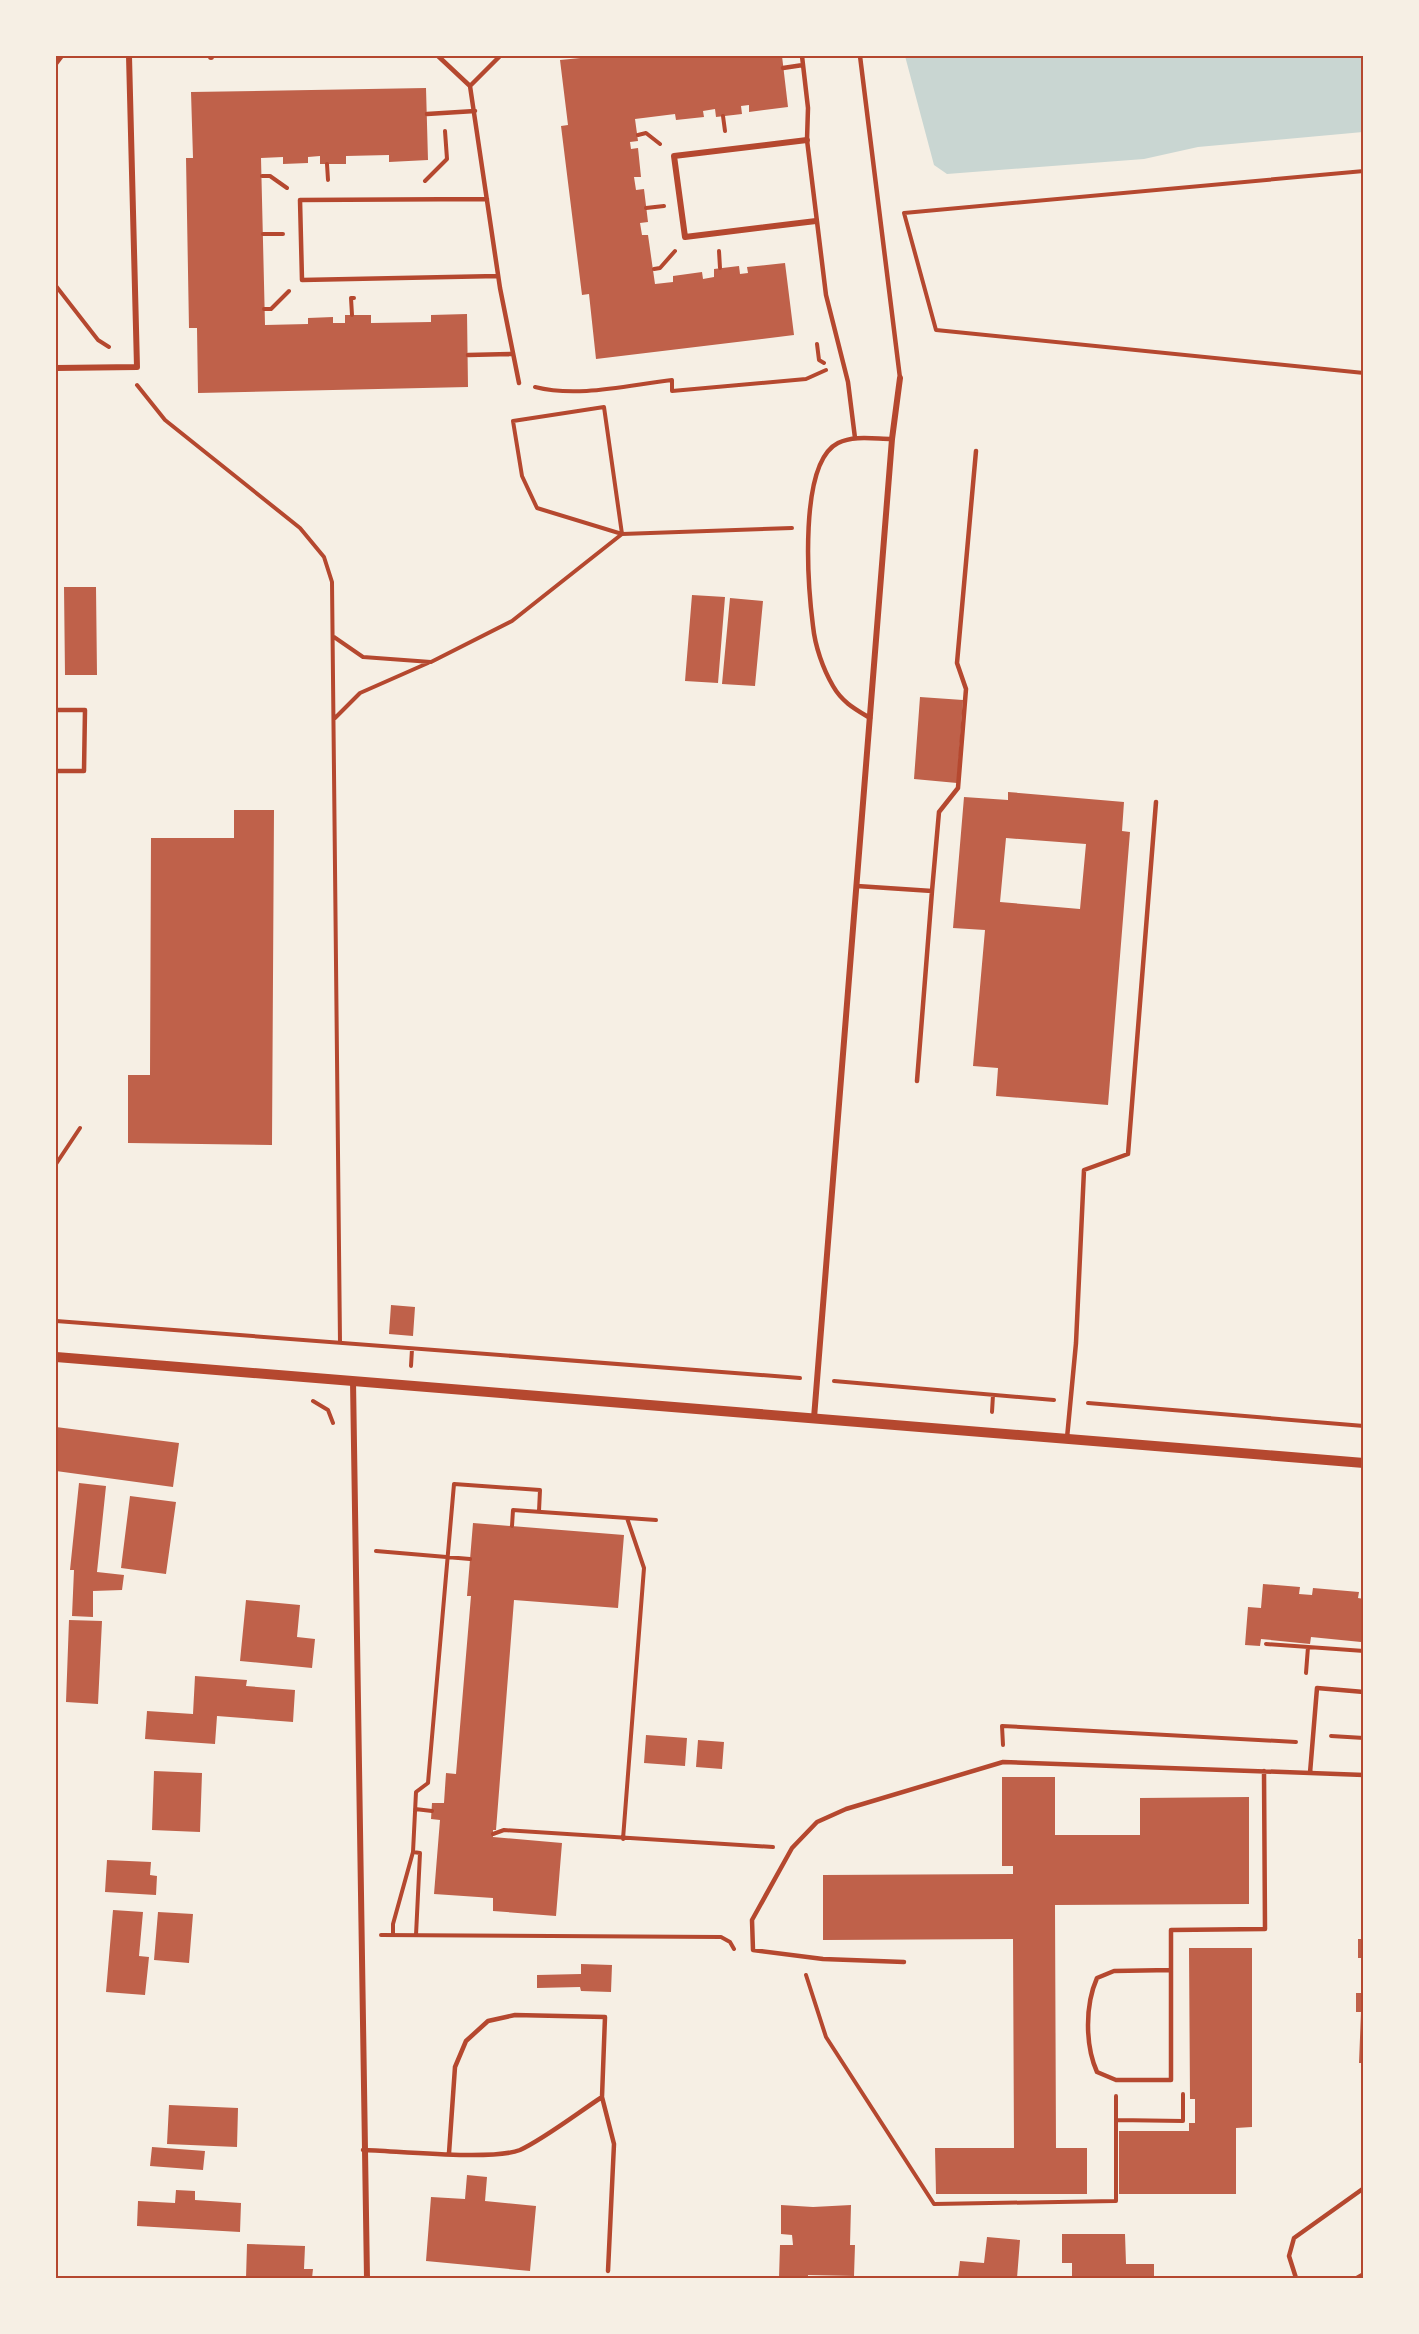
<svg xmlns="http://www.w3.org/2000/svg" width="1419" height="2334" font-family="Figtree,sans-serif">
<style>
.water{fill:#c9d6d2}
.building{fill:#bf614a;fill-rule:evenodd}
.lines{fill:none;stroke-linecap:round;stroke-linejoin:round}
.path{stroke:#b5482f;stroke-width:4}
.service{stroke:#b5482f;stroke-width:4.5}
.minor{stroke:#b5482f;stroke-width:6}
.tertiary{stroke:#b5482f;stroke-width:10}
.neatline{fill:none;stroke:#b5482f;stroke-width:2}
</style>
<rect width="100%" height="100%" fill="#f6efe4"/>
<!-- water -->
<path class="water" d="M 905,56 L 1363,56 L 1363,132 L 1198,147 L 1144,159 L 947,174 L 934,165 Z"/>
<!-- building -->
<path class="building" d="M 601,56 L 782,56 L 788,107 L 749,112 L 749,105 L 741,106 L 742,114 L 716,117 L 715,109 L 703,111 L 704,117 L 676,120 L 675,114 L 635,119 L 638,141 L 630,142 L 631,149 L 638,148 L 641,177 L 634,177 L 636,190 L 644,189 L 648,222 L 640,223 L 642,235 L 648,235 L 655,284 L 673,282 L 673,276 L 702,272 L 703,279 L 714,277 L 714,269 L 739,266 L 740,274 L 748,273 L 747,267 L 785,263 L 794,335 L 596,359 L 589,294 L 582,295 L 561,126 L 568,125 L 560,60 Z
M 426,88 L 428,160 L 389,162 L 389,155 L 346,156 L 346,164 L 320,164 L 320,156 L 308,157 L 308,163 L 283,164 L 283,157 L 261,158 L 265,325 L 308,324 L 308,318 L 333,317 L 333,323 L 345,323 L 345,315 L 371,315 L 371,323 L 431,322 L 431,315 L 467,314 L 468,387 L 198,393 L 197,328 L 189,328 L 186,158 L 193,158 L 191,92 Z
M 64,587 L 96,587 L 97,675 L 65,675 Z
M 692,595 L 725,597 L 718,683 L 685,681 Z
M 730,598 L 763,601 L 755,686 L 722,684 Z
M 920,697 L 963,700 L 957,783 L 914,779 Z
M 1008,792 L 1124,802 L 1122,831 L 1130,832 L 1108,1105 L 996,1096 L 998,1068 L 973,1066 L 985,930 L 953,928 L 964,797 L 1008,800 ZM 1006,838 L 1086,844 L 1080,909 L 1000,902 Z
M 234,810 L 274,810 L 272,1145 L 128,1143 L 128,1075 L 150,1075 L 151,838 L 234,838 Z
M 391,1305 L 415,1307 L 413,1336 L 389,1334 Z
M 56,1427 L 179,1443 L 173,1487 L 56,1471 Z
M 79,1483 L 106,1486 L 97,1572 L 124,1575 L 122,1590 L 93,1591 L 93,1617 L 72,1616 L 74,1570 L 70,1570 Z
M 130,1496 L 176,1502 L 166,1574 L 121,1568 Z
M 473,1523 L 624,1535 L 618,1608 L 514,1600 L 496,1830 L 493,1830 L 493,1837 L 562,1843 L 556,1916 L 493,1911 L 493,1898 L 434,1894 L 440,1820 L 431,1819 L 432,1803 L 444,1803 L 446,1773 L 456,1774 L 471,1596 L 467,1596 Z
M 1263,1584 L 1300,1587 L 1299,1594 L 1312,1595 L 1313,1588 L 1359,1592 L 1358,1598 L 1364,1599 L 1364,1638 L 1361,1637 L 1361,1642 L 1311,1637 L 1310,1644 L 1261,1639 L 1260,1646 L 1245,1645 L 1248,1607 L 1261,1608 Z
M 246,1600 L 300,1605 L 297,1637 L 315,1639 L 312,1668 L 240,1661 Z
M 69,1620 L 102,1621 L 98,1704 L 66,1702 Z
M 195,1676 L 247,1680 L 246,1686 L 295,1690 L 293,1722 L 217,1716 L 215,1744 L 145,1739 L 147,1711 L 193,1714 Z
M 646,1735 L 687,1738 L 685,1766 L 644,1763 Z
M 698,1740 L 724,1742 L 722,1769 L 696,1767 Z
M 154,1771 L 202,1773 L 200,1832 L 152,1830 Z
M 1002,1777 L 1055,1777 L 1055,1835 L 1140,1835 L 1140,1798 L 1249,1797 L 1249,1904 L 1055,1905 L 1056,2148 L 1087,2148 L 1087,2194 L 936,2194 L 935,2148 L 1014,2148 L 1013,1939 L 823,1940 L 823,1875 L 1013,1874 L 1013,1866 L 1002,1866 Z
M 107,1860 L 151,1862 L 150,1875 L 157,1876 L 156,1895 L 105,1892 Z
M 1362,1870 L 1364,1870 L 1364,1890 L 1361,1889 Z
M 113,1910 L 143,1912 L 139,1956 L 149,1957 L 145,1995 L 106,1992 Z
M 158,1912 L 193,1914 L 189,1963 L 154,1960 Z
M 1358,1939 L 1364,1939 L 1364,1958 L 1358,1958 Z
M 1189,1948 L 1252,1948 L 1252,2127 L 1236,2128 L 1236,2194 L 1119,2194 L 1119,2131 L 1189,2131 L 1189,2123 L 1195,2123 L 1195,2099 L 1190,2099 Z
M 581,1964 L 612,1965 L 611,1992 L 581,1991 L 580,1987 L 537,1988 L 537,1975 L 581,1974 Z
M 1356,1993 L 1364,1993 L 1364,2063 L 1359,2063 L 1361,2012 L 1356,2012 Z
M 169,2105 L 238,2108 L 237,2147 L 167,2144 Z
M 152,2147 L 205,2151 L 203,2170 L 150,2166 Z
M 467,2175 L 487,2177 L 485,2201 L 536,2206 L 530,2271 L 426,2261 L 431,2197 L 465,2199 Z
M 176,2190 L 195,2191 L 195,2200 L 241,2203 L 240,2232 L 137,2226 L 138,2201 L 175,2203 Z
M 781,2205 L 813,2207 L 851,2205 L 850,2245 L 855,2245 L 854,2276 L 808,2275 L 808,2278 L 779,2278 L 780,2245 L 793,2245 L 792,2235 L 781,2234 Z
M 1062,2234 L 1125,2234 L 1126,2264 L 1154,2264 L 1154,2278 L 1072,2278 L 1072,2263 L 1062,2263 Z
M 987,2237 L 1020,2240 L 1017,2278 L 958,2278 L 960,2261 L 984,2263 Z
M 247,2244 L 305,2246 L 304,2269 L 313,2269 L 312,2278 L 246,2278 Z"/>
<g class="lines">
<!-- path -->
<path class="path" d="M 56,64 L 62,56
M 723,116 L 725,131
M 638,135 L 646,133 L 660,144
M 327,164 L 328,180
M 262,176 L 270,176 L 287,188
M 425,181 L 447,159 L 445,131
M 646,208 L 664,206
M 904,213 L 936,330 L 1364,373
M 904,213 L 1364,171
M 263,234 L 283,234
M 719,251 L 720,268
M 654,269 L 660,268 L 675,251
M 56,286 L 98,340 L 109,347
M 264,309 L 271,309 L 289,291
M 352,315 L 351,298 L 354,298
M 817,344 L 819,360 L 824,363
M 137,385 L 165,420 L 300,528 L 324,557 L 332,582 L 340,1343
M 535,387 C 578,398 628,385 672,380 L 672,391 L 806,379 L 826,370
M 334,637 L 363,657 L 431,662 L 512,621 L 622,534 L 604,407 L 513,421 L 522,476 L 537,508 L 622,534 L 792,528
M 335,718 L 360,693 L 428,663
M 56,1164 L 80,1128
M 56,1321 L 800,1378
M 411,1366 L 412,1349
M 834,1381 L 1054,1400
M 313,1401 L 328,1410 L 333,1423
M 1088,1403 L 1364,1426
M 992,1412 L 993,1395
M 512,1526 L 513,1510 L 656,1520
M 376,1551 L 470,1559
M 1266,1644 L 1364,1651
M 1306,1673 L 1308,1647
M 1331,1736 L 1364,1738
M 1003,1745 L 1002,1726 L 1296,1742
M 415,1809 L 432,1811
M 493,1834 L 504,1830 L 773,1847
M 623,1839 L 644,1568 L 627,1518
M 413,1852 L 420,1853 L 416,1935
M 381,1935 L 721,1937 L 730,1942 L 734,1949
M 393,1935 L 393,1924 L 413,1852 L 416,1792 L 428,1783 L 454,1484 L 540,1490 L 539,1511
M 806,1975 L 826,2037 L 934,2204 L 1116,2201 L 1116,2096
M 1116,2120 L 1183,2121 L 1183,2094"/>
<!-- service -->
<path class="service" d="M 438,56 L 470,86 L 500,288 L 519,383
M 802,56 L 808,108 L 807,140 L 826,295 L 848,382 L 855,438
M 860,56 L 900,378
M 783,68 L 803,65
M 470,86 L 500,56
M 427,114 L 475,111
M 487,199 L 300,200 L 302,280 L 498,276
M 468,355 L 513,354
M 56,710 L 85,710 L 84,771 L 56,771
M 870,718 C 855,709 842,702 833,686 C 823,669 815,646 813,626 C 808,587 798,463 838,443 C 854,435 875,439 892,439
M 857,886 L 932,891 L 917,1081
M 932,891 L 939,812 L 958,788 L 966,689 L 957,663 L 976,451
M 1067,1438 L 1076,1343 L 1084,1170 L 1128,1154 L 1156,802
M 1310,1773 L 1317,1688 L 1364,1692
M 904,1962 L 823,1959 L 753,1950 L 752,1920 L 792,1848 L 817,1822 L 846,1809 L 1003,1762 L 1364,1775
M 1171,1970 L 1114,1971 L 1097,1978 C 1085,2005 1085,2045 1097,2072 L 1116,2080 L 1171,2080 L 1171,1930 L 1265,1929 L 1264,1771
M 602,2097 L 614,2144 L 608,2271
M 363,2150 C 398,2151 492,2161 520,2150 C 544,2139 579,2112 602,2097 L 605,2017 L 515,2015 L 488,2021 L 466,2041 L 455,2067 L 449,2153
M 1296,2278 L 1289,2256 L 1294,2238 L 1364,2188
M 1357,2278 L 1364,2274"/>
<!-- minor -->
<path class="minor" d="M 211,56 L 211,57
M 807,140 L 674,156 L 685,237 L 816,221
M 56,368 L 137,367 L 129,56
M 353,1381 L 367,2278
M 814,1418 L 892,439 L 900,378"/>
<!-- tertiary -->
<path class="tertiary" d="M 56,1357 L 1364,1463"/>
</g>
<!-- border -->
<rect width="1419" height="2334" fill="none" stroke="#f6efe4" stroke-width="114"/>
<rect x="57" y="57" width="1305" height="2220" class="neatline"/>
</svg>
